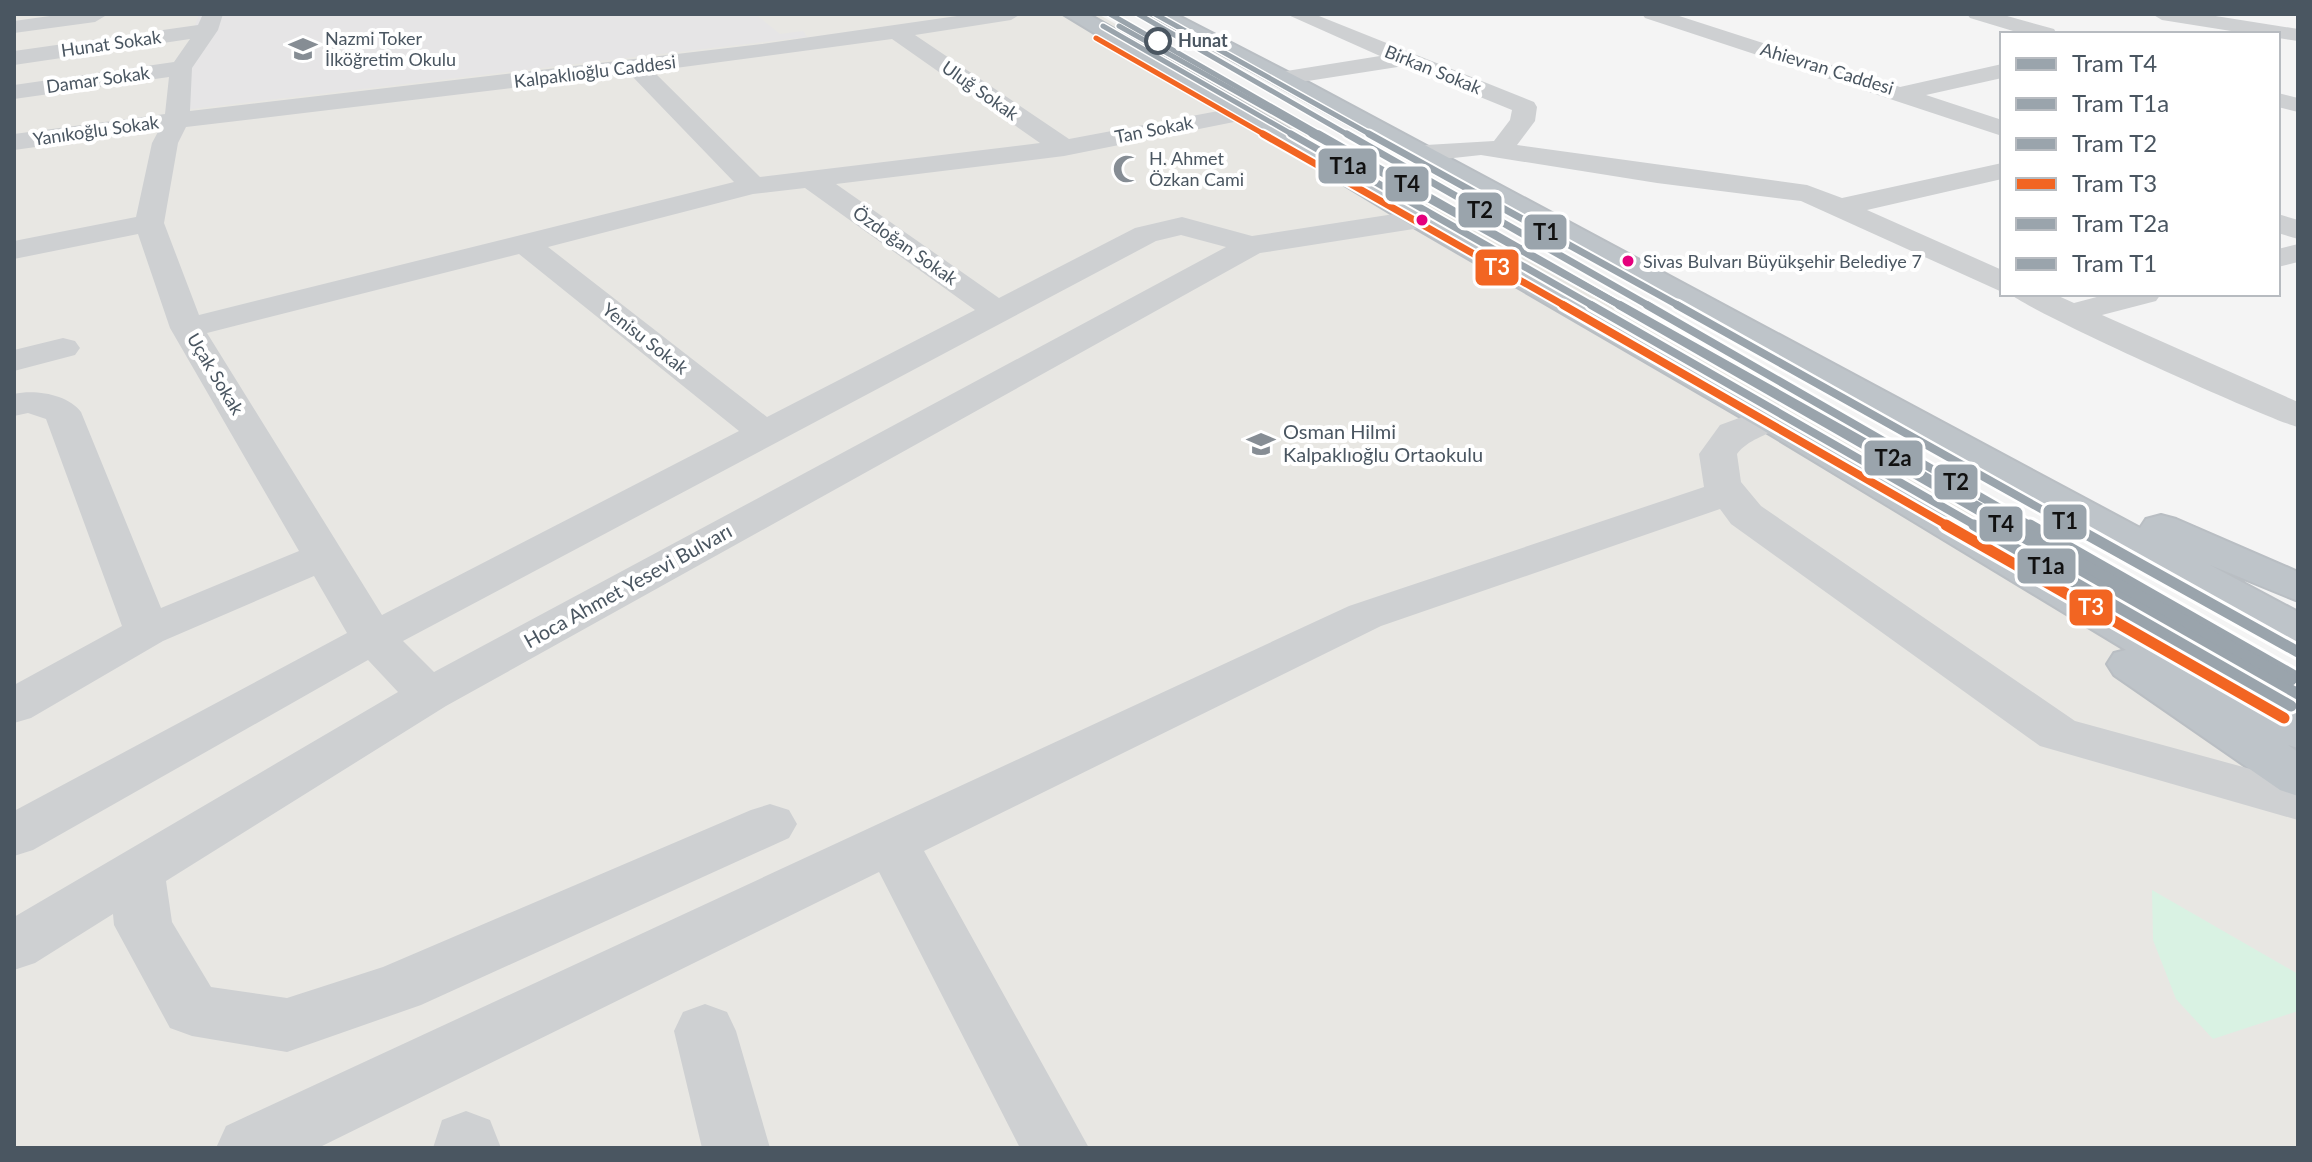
<svg xmlns="http://www.w3.org/2000/svg" width="2312" height="1162" font-family="Lato,sans-serif">
<style>
.commercial{fill:#e8e7e3}
.education{fill:#e6e5e6}
.green{fill:#d9f2e3}
.lines{fill:none;stroke-linecap:round;stroke-linejoin:round}
.highway-casing{stroke:#b9bec3;stroke-width:4}
.minor{fill:#ced0d2;fill-rule:evenodd}
.highway{fill:#bec4c9;fill-rule:evenodd}
.tram-1-far3-casing{stroke:#fff;stroke-width:8}
.tram-1-far2-casing{stroke:#fff;stroke-width:11}
.tram-1-far1-casing{stroke:#fff;stroke-width:13}
.tram-1-casing{stroke:#fff;stroke-width:17}
.tram-2-far3-casing{stroke:#fff;stroke-width:8}
.tram-2-far2-casing{stroke:#fff;stroke-width:11}
.tram-2-far1-casing{stroke:#fff;stroke-width:13}
.tram-2-casing{stroke:#fff;stroke-width:17}
.tram-3-far3-casing{stroke:#fff;stroke-width:8}
.tram-3-far2-casing{stroke:#fff;stroke-width:11}
.tram-3-far1-casing{stroke:#fff;stroke-width:13}
.tram-3-casing{stroke:#fff;stroke-width:17}
.tram-4-far3-casing{stroke:#fff;stroke-width:8}
.tram-4-far2-casing{stroke:#fff;stroke-width:11}
.tram-4-far1-casing{stroke:#fff;stroke-width:13}
.tram-4-casing{stroke:#fff;stroke-width:17}
.tram-5-far3-casing{stroke:#fff;stroke-width:8}
.tram-5-far2-casing{stroke:#fff;stroke-width:11}
.tram-5-far1-casing{stroke:#fff;stroke-width:13}
.tram-5-casing{stroke:#fff;stroke-width:17}
.tram-6-far3-casing{stroke:#fff;stroke-width:8}
.tram-6-far2-casing{stroke:#fff;stroke-width:11}
.tram-6-far1-casing{stroke:#fff;stroke-width:13}
.tram-6-casing{stroke:#fff;stroke-width:17}
.tram-1-far3{stroke:#9aa4ac;stroke-width:5}
.tram-1-far2{stroke:#9aa4ac;stroke-width:7}
.tram-1-far1{stroke:#9aa4ac;stroke-width:8}
.tram-1{stroke:#9aa4ac;stroke-width:11}
.tram-2-far3{stroke:#9aa4ac;stroke-width:5}
.tram-2-far2{stroke:#9aa4ac;stroke-width:7}
.tram-2-far1{stroke:#9aa4ac;stroke-width:8}
.tram-2{stroke:#9aa4ac;stroke-width:11}
.tram-3-far3{stroke:#9aa4ac;stroke-width:5}
.tram-3-far2{stroke:#9aa4ac;stroke-width:7}
.tram-3-far1{stroke:#9aa4ac;stroke-width:8}
.tram-3{stroke:#9aa4ac;stroke-width:11}
.tram-4-far3{stroke:#f26522;stroke-width:5}
.tram-4-far2{stroke:#f26522;stroke-width:7}
.tram-4-far1{stroke:#f26522;stroke-width:8}
.tram-4{stroke:#f26522;stroke-width:11}
.tram-5-far3{stroke:#9aa4ac;stroke-width:5}
.tram-5-far2{stroke:#9aa4ac;stroke-width:7}
.tram-5-far1{stroke:#9aa4ac;stroke-width:8}
.tram-5{stroke:#9aa4ac;stroke-width:11}
.tram-6-far3{stroke:#9aa4ac;stroke-width:5}
.tram-6-far2{stroke:#9aa4ac;stroke-width:7}
.tram-6-far1{stroke:#9aa4ac;stroke-width:8}
.tram-6{stroke:#9aa4ac;stroke-width:11}
.stop-dot{fill:#fff;stroke:#4a5661;stroke-width:4}
.bus-dot{fill:#e5007d;stroke:#fff;stroke-width:3}
.labels{text-anchor:middle;stroke-width:8;stroke-linejoin:round;paint-order:stroke}
.far-poi-label{font-size:18px;fill:#4a5661;stroke:#fff;text-anchor:start}
.far-stop-label{font-size:18px;font-weight:bold;fill:#4a5661;stroke:#fff;text-anchor:start}
.far-street-label{font-size:18px;fill:#4a5661;stroke:#fff}
.bus-label{font-size:18px;fill:#4a5661;stroke:#fff;text-anchor:start}
.poi-label{font-size:20px;fill:#4a5661;stroke:#fff;text-anchor:start}
.street-label{font-size:20px;fill:#4a5661;stroke:#fff}
.line-badge{stroke:#fff;stroke-width:3}
.badge-label{font-size:22px;text-anchor:middle;font-weight:bold;fill:#fff}
.pale-badge-label{font-size:22px;text-anchor:middle;font-weight:bold;fill:#111}
</style>
<rect width="100%" height="100%" fill="#f4f4f4"/>
<!-- commercial -->
<path class="commercial" d="M 14,14 L 1098,14 L 2298,698 L 2298,1148 L 14,1148 Z"/>
<!-- education -->
<path class="education" d="M 199,14 L 755,14 L 780,34 L 803,31 L 807,37 L 166,112 Z"/>
<!-- green -->
<path class="green" d="M 2152,890 L 2298,974 L 2298,1011 L 2213,1039 L 2176,999 L 2153,940 Z"/>
<g class="lines">
<defs>
<path id="highway" d="M 1063,14 L 1088,14 L 2298,709 L 2298,748 L 2288,745 L 2298,752 L 2298,796 L 2280,790 L 2114,675 L 2107,664 L 2114,653 L 2126,650 L 1756,426 L 1412,226 Z
M 1149,14 L 1175,14 L 1311,84 L 2140,528 L 2146,519 L 2161,515 L 2176,519 L 2298,572 L 2298,601 L 2210,565 L 2298,612 L 2298,646 L 2282,641 Z"/>
</defs>
<!-- highway casing -->
<use href="#highway" class="highway-casing"/>
<!-- minor -->
<path class="minor" d="M 64,14 L 105,16 L 95,22 L 14,33 L 14,21 Z
M 203,14 L 223,14 L 218,30 L 192,68 L 190,111 L 762,44 L 971,14 L 1021,14 L 1011,20 L 915,35 L 1069,139 L 1245,106 L 1254,108 L 1257,113 L 1254,118 L 1064,156 L 836,184 L 999,298 L 1135,228 L 1182,217 L 1252,236 L 1420,210 L 1430,213 L 1435,219 L 1430,225 L 1420,228 L 1260,253 L 446,706 L 166,881 L 172,922 L 211,987 L 287,998 L 383,967 L 751,810 L 770,804 L 789,810 L 797,824 L 789,838 L 421,1005 L 287,1052 L 192,1036 L 170,1028 L 114,925 L 113,914 L 35,963 L 14,970 L 14,917 L 398,692 L 368,660 L 33,850 L 14,856 L 14,811 L 347,633 L 314,576 L 163,641 L 31,718 L 14,723 L 14,685 L 122,626 L 46,419 L 28,413 L 14,416 L 14,394 C 34,389 68,394 81,412 L 161,608 L 299,551 L 170,328 L 138,234 L 14,259 L 14,241 L 136,217 L 152,143 L 159,130 L 14,150 L 14,134 L 165,114 L 169,77 L 14,99 L 14,85 L 174,62 L 190,39 L 14,65 L 14,51 L 198,25 ZM 892,39 L 1040,143 L 760,177 L 653,71 ZM 630,74 L 734,182 L 199,315 L 164,223 L 178,143 L 186,127 ZM 805,188 L 975,310 L 767,417 L 548,247 L 753,194 ZM 1181,235 L 1226,247 L 434,672 L 403,641 L 1156,241 ZM 519,254 L 739,431 L 382,615 L 207,333 Z
M 1286,14 L 1314,14 L 1534,102 L 1537,107 L 1535,121 L 1517,145 L 1807,185 L 1842,198 L 2002,163 L 2002,179 L 1867,210 L 2002,270 L 2002,292 L 1801,201 L 1657,183 L 1481,155 L 1426,161 L 1417,159 L 1413,153 L 1417,147 L 1426,145 L 1494,141 L 1510,120 L 1512,110 L 1404,66 L 1282,85 L 1274,83 L 1270,78 L 1274,73 L 1380,56 Z
M 1642,14 L 1673,14 L 1900,87 L 2002,64 L 2002,78 L 1926,95 L 2002,120 L 2002,136 L 1645,18 Z
M 1967,14 L 2000,14 L 2054,29 L 2057,34 L 2023,34 L 1970,18 Z
M 2152,14 L 2203,14 L 2298,29 L 2298,41 L 2278,38 L 2278,34 L 2250,34 L 2162,20 Z
M 2278,93 L 2298,98 L 2298,112 L 2278,107 Z
M 2278,214 L 2298,220 L 2298,239 L 2278,233 Z
M 2298,244 L 2298,262 L 2278,267 L 2278,249 Z
M 2011,294 L 2054,294 L 2074,303 L 2108,294 L 2161,294 L 2156,301 L 2102,315 L 2298,402 L 2298,427 C 2269,420 2020,307 2011,294 Z
M 63,338 L 75,341 L 80,348 L 75,355 L 14,371 L 14,350 Z
M 1769,407 L 1782,410 L 1788,418 C 1775,436 1751,435 1737,454 L 1741,482 L 1761,506 L 2075,721 L 2298,782 L 2298,820 L 2040,746 L 1731,524 L 1720,509 L 1381,626 L 924,851 L 1089,1148 L 1020,1148 L 879,872 L 318,1148 L 216,1148 L 226,1126 L 1349,606 L 1704,487 L 1699,454 L 1720,425 Z
M 705,1004 L 727,1012 L 736,1031 L 770,1148 L 702,1148 L 674,1031 L 683,1012 Z
M 466,1111 L 490,1120 L 501,1148 L 433,1148 L 442,1120 Z"/>
<!-- highway -->
<use href="#highway" class="highway"/>
<defs>
<path id="tram-1-far3" d="M 1110,14 L 1323,136"/>
<path id="tram-1-far2" d="M 1319,134 L 1623,307"/>
<path id="tram-1-far1" d="M 1619,305 L 2006,527"/>
<path id="tram-1" d="M 2002,525 L 2298,694"/>
<path id="tram-2-far3" d="M 1103,26 L 1295,136"/>
<path id="tram-2-far2" d="M 1291,134 L 1595,307"/>
<path id="tram-2-far1" d="M 1591,305 L 1978,527"/>
<path id="tram-2" d="M 1974,525 L 2291,706"/>
<path id="tram-3-far3" d="M 1138,14 L 1350,136"/>
<path id="tram-3-far2" d="M 1347,134 L 1651,307"/>
<path id="tram-3-far1" d="M 1647,305 L 2033,527"/>
<path id="tram-3" d="M 2030,525 L 2298,678"/>
<path id="tram-4-far3" d="M 1096,38 L 1267,136"/>
<path id="tram-4-far2" d="M 1263,134 L 1567,307"/>
<path id="tram-4-far1" d="M 1563,305 L 1950,527"/>
<path id="tram-4" d="M 1946,525 L 2284,718"/>
<path id="tram-5-far3" d="M 1119,26 L 1315,136"/>
<path id="tram-5-far2" d="M 1312,134 L 1623,307"/>
<path id="tram-5-far1" d="M 1620,305 L 2016,527"/>
<path id="tram-5" d="M 2012,525 L 2291,680"/>
<path id="tram-6-far3" d="M 1155,14 L 1373,136"/>
<path id="tram-6-far2" d="M 1369,134 L 1681,307"/>
<path id="tram-6-far1" d="M 1677,305 L 2073,527"/>
<path id="tram-6" d="M 2070,525 L 2298,652"/>
</defs>
<!-- tram-1-far3 casing -->
<use href="#tram-1-far3" class="tram-1-far3-casing"/>
<!-- tram-1-far2 casing -->
<use href="#tram-1-far2" class="tram-1-far2-casing"/>
<!-- tram-1-far1 casing -->
<use href="#tram-1-far1" class="tram-1-far1-casing"/>
<!-- tram-1 casing -->
<use href="#tram-1" class="tram-1-casing"/>
<!-- tram-2-far3 casing -->
<use href="#tram-2-far3" class="tram-2-far3-casing"/>
<!-- tram-2-far2 casing -->
<use href="#tram-2-far2" class="tram-2-far2-casing"/>
<!-- tram-2-far1 casing -->
<use href="#tram-2-far1" class="tram-2-far1-casing"/>
<!-- tram-2 casing -->
<use href="#tram-2" class="tram-2-casing"/>
<!-- tram-3-far3 casing -->
<use href="#tram-3-far3" class="tram-3-far3-casing"/>
<!-- tram-3-far2 casing -->
<use href="#tram-3-far2" class="tram-3-far2-casing"/>
<!-- tram-3-far1 casing -->
<use href="#tram-3-far1" class="tram-3-far1-casing"/>
<!-- tram-3 casing -->
<use href="#tram-3" class="tram-3-casing"/>
<!-- tram-4-far3 casing -->
<use href="#tram-4-far3" class="tram-4-far3-casing"/>
<!-- tram-4-far2 casing -->
<use href="#tram-4-far2" class="tram-4-far2-casing"/>
<!-- tram-4-far1 casing -->
<use href="#tram-4-far1" class="tram-4-far1-casing"/>
<!-- tram-4 casing -->
<use href="#tram-4" class="tram-4-casing"/>
<!-- tram-5-far3 casing -->
<use href="#tram-5-far3" class="tram-5-far3-casing"/>
<!-- tram-5-far2 casing -->
<use href="#tram-5-far2" class="tram-5-far2-casing"/>
<!-- tram-5-far1 casing -->
<use href="#tram-5-far1" class="tram-5-far1-casing"/>
<!-- tram-5 casing -->
<use href="#tram-5" class="tram-5-casing"/>
<!-- tram-6-far3 casing -->
<use href="#tram-6-far3" class="tram-6-far3-casing"/>
<!-- tram-6-far2 casing -->
<use href="#tram-6-far2" class="tram-6-far2-casing"/>
<!-- tram-6-far1 casing -->
<use href="#tram-6-far1" class="tram-6-far1-casing"/>
<!-- tram-6 casing -->
<use href="#tram-6" class="tram-6-casing"/>
<!-- tram-1-far3 -->
<use href="#tram-1-far3" class="tram-1-far3"/>
<!-- tram-1-far2 -->
<use href="#tram-1-far2" class="tram-1-far2"/>
<!-- tram-1-far1 -->
<use href="#tram-1-far1" class="tram-1-far1"/>
<!-- tram-1 -->
<use href="#tram-1" class="tram-1"/>
<!-- tram-2-far3 -->
<use href="#tram-2-far3" class="tram-2-far3"/>
<!-- tram-2-far2 -->
<use href="#tram-2-far2" class="tram-2-far2"/>
<!-- tram-2-far1 -->
<use href="#tram-2-far1" class="tram-2-far1"/>
<!-- tram-2 -->
<use href="#tram-2" class="tram-2"/>
<!-- tram-3-far3 -->
<use href="#tram-3-far3" class="tram-3-far3"/>
<!-- tram-3-far2 -->
<use href="#tram-3-far2" class="tram-3-far2"/>
<!-- tram-3-far1 -->
<use href="#tram-3-far1" class="tram-3-far1"/>
<!-- tram-3 -->
<use href="#tram-3" class="tram-3"/>
<!-- tram-4-far3 -->
<use href="#tram-4-far3" class="tram-4-far3"/>
<!-- tram-4-far2 -->
<use href="#tram-4-far2" class="tram-4-far2"/>
<!-- tram-4-far1 -->
<use href="#tram-4-far1" class="tram-4-far1"/>
<!-- tram-4 -->
<use href="#tram-4" class="tram-4"/>
<!-- tram-5-far3 -->
<use href="#tram-5-far3" class="tram-5-far3"/>
<!-- tram-5-far2 -->
<use href="#tram-5-far2" class="tram-5-far2"/>
<!-- tram-5-far1 -->
<use href="#tram-5-far1" class="tram-5-far1"/>
<!-- tram-5 -->
<use href="#tram-5" class="tram-5"/>
<!-- tram-6-far3 -->
<use href="#tram-6-far3" class="tram-6-far3"/>
<!-- tram-6-far2 -->
<use href="#tram-6-far2" class="tram-6-far2"/>
<!-- tram-6-far1 -->
<use href="#tram-6-far1" class="tram-6-far1"/>
<!-- tram-6 -->
<use href="#tram-6" class="tram-6"/>
</g>
<!-- icons -->
<defs>
<symbol id="school-bare" viewBox="-9 -9 18 18"><path d="M0-5L7-2L0 1L-7-2ZM-4 1L0 2.5L4 1V4Q0 6-4 4Z" fill="#868d94" stroke="#fff" stroke-width="2.5" paint-order="stroke"/></symbol>
<symbol id="mosque-bare" viewBox="-9 -9 18 18"><path d="M3.5-4.9A6 6 0 1 0 3.5 4.9A5 5 0 1 1 3.5-4.9Z" fill="#868d94" stroke="#fff" stroke-width="2.5" paint-order="stroke"/></symbol>
</defs>
<g fill-rule="evenodd">
<use href="#school-bare" x="283" y="29" width="40" height="40"/>
<use href="#mosque-bare" x="1107" y="149" width="40" height="40"/>
<use href="#school-bare" x="1241" y="424" width="40" height="40"/>
</g>
<!-- markers -->
<circle class="stop-dot" cx="1158" cy="41" r="12"/>
<g class="bus-dot">
<circle cx="1422" cy="220" r="7"/>
<circle cx="1628" cy="261" r="7"/>
</g>
<g class="labels">
<!-- far-poi labels -->
<g class="far-poi-label">
<text x="325" y="45">Nazmi Toker<tspan x="325" dy="21">İlköğretim Okulu</tspan></text>
<text x="1149" y="165">H. Ahmet<tspan x="1149" dy="21">Özkan Cami</tspan></text>
</g>
<!-- far-stop labels -->
<g class="far-stop-label">
<text x="1178" y="47">Hunat</text>
</g>
<!-- far-street labels -->
<g class="far-street-label">
<text transform="translate(111 44) rotate(-8)" y="6">Hunat Sokak</text>
<text transform="translate(1827 69) rotate(17)" y="6">Ahievran Caddesi</text>
<text transform="translate(1433 70) rotate(22)" y="6">Birkan Sokak</text>
<text transform="translate(595 72) rotate(-7)" y="6">Kalpaklıoğlu Caddesi</text>
<text transform="translate(98 80) rotate(-8)" y="6">Damar Sokak</text>
<text transform="translate(980 91) rotate(35)" y="6">Uluğ Sokak</text>
<text transform="translate(1154 130) rotate(-11)" y="6">Tan Sokak</text>
<text transform="translate(96 131) rotate(-8)" y="6">Yanıkoğlu Sokak</text>
<text transform="translate(905 246) rotate(35)" y="6">Özdoğan Sokak</text>
<text transform="translate(645 339) rotate(38)" y="6">Yenisu Sokak</text>
<text transform="translate(215 374) rotate(59)" y="6">Uçak Sokak</text>
</g>
<!-- bus labels -->
<g class="bus-label">
<text x="1643" y="268">Sivas Bulvarı Büyükşehir Belediye 7</text>
</g>
<!-- poi labels -->
<g class="poi-label">
<text x="1283" y="439">Osman Hilmi<tspan x="1283" dy="23">Kalpaklıoğlu Ortaokulu</tspan></text>
</g>
<!-- street labels -->
<g class="street-label">
<text transform="translate(628 586) rotate(-29)" y="7">Hoca Ahmet Yesevi Bulvarı</text>
</g>
</g>
<g class="line-badge">
<rect x="1317" y="147" width="61" height="38" rx="8" fill="#9aa4ac"/>
<rect x="1384" y="165" width="46" height="38" rx="8" fill="#9aa4ac"/>
<rect x="1457" y="191" width="46" height="38" rx="8" fill="#9aa4ac"/>
<rect x="1523" y="213" width="45" height="38" rx="8" fill="#9aa4ac"/>
<rect x="1474" y="248" width="46" height="39" rx="8" fill="#f26522"/>
<rect x="1863" y="439" width="61" height="38" rx="8" fill="#9aa4ac"/>
<rect x="1933" y="463" width="46" height="38" rx="8" fill="#9aa4ac"/>
<rect x="2042" y="503" width="46" height="38" rx="8" fill="#9aa4ac"/>
<rect x="1978" y="505" width="46" height="38" rx="8" fill="#9aa4ac"/>
<rect x="2016" y="547" width="61" height="38" rx="8" fill="#9aa4ac"/>
<rect x="2068" y="588" width="46" height="39" rx="8" fill="#f26522"/>
</g>
<g class="badge-label">
<text x="1497" y="275">T3</text>
<text x="2091" y="615">T3</text>
</g>
<g class="pale-badge-label">
<text x="1348" y="174">T1a</text>
<text x="1407" y="192">T4</text>
<text x="1480" y="218">T2</text>
<text x="1546" y="240">T1</text>
<text x="1893" y="466">T2a</text>
<text x="1956" y="490">T2</text>
<text x="2065" y="529">T1</text>
<text x="2001" y="532">T4</text>
<text x="2046" y="574">T1a</text>
</g>
<!-- border -->
<rect width="2312" height="1162" fill="none" stroke="#4a5661" stroke-width="32"/>
<!-- legend -->
<rect x="2000" y="32" width="280" height="264" fill="#ffffff" stroke="#b7bbc0" stroke-width="2"/>
<rect x="2016" y="58" width="40" height="12" fill="#9aa4ac" stroke="#b7bbc0" stroke-width="2"/>
<text x="2072" y="72" font-size="24" fill="#4a5661">Tram T4</text>
<rect x="2016" y="98" width="40" height="12" fill="#9aa4ac" stroke="#b7bbc0" stroke-width="2"/>
<text x="2072" y="112" font-size="24" fill="#4a5661">Tram T1a</text>
<rect x="2016" y="138" width="40" height="12" fill="#9aa4ac" stroke="#b7bbc0" stroke-width="2"/>
<text x="2072" y="152" font-size="24" fill="#4a5661">Tram T2</text>
<rect x="2016" y="178" width="40" height="12" fill="#f26522" stroke="#b7bbc0" stroke-width="2"/>
<text x="2072" y="192" font-size="24" fill="#4a5661">Tram T3</text>
<rect x="2016" y="218" width="40" height="12" fill="#9aa4ac" stroke="#b7bbc0" stroke-width="2"/>
<text x="2072" y="232" font-size="24" fill="#4a5661">Tram T2a</text>
<rect x="2016" y="258" width="40" height="12" fill="#9aa4ac" stroke="#b7bbc0" stroke-width="2"/>
<text x="2072" y="272" font-size="24" fill="#4a5661">Tram T1</text>
</svg>
